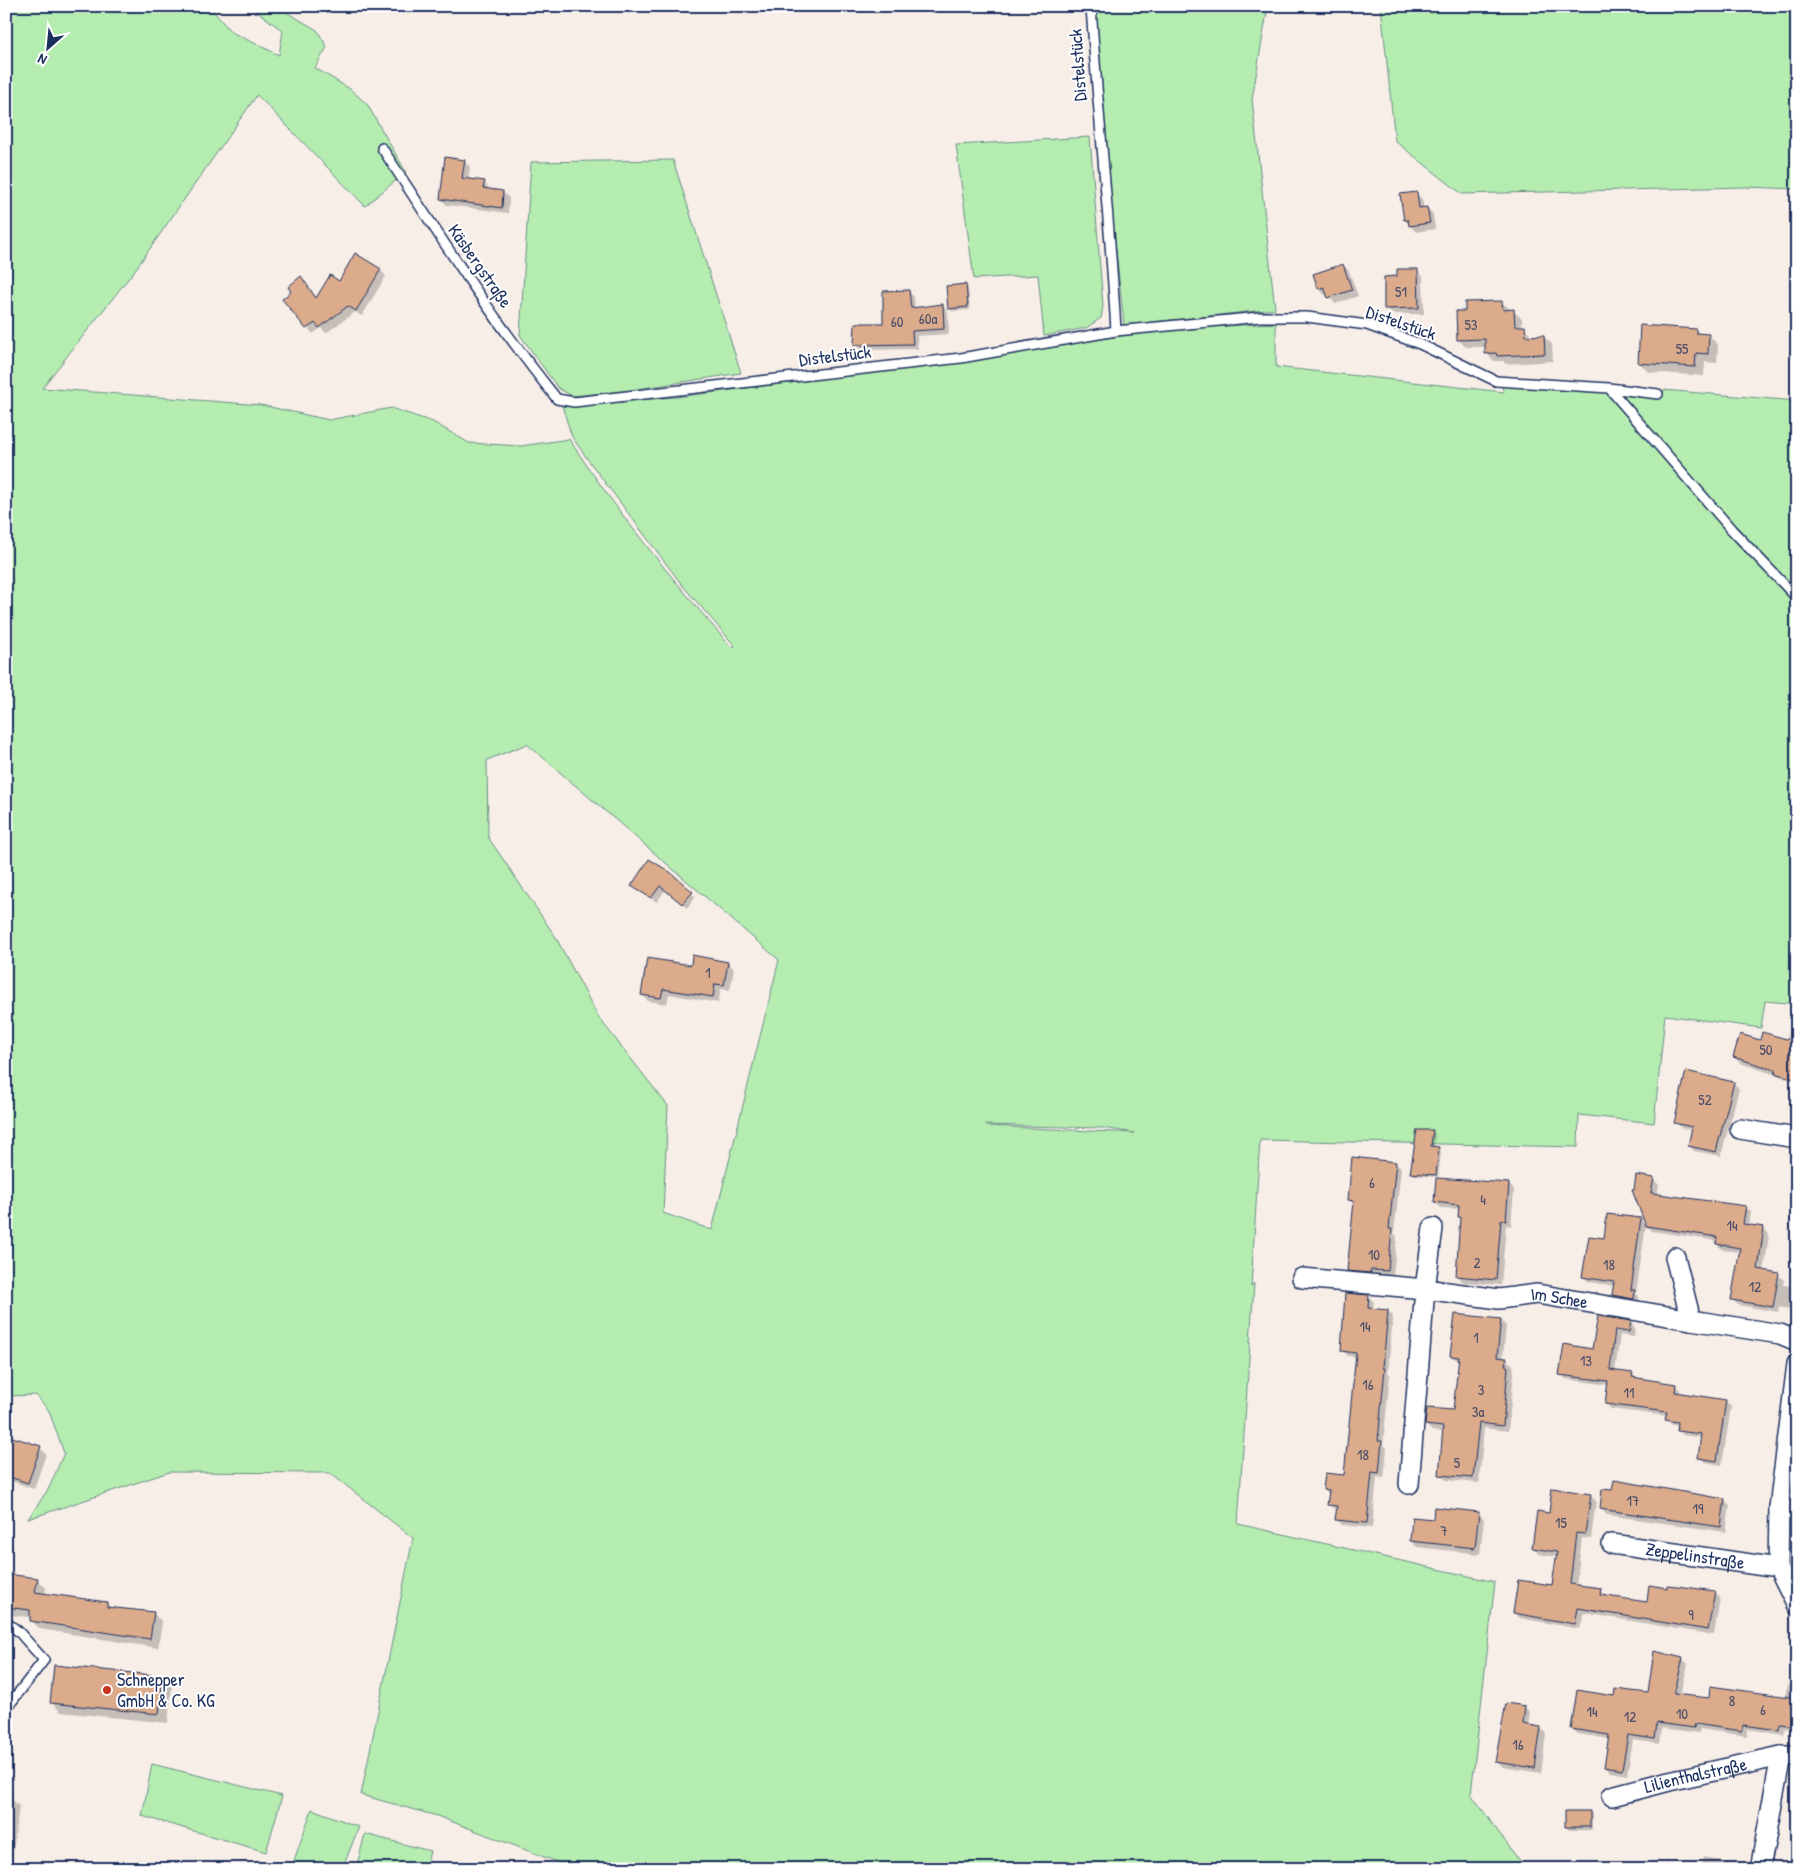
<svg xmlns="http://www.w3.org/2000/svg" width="1803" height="1875" font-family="'Patrick Hand',sans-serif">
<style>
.green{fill:#b5edb0;stroke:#688e87;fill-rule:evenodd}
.shadow{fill:#0003}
.building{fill:#dbab8c;stroke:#1b2f5e}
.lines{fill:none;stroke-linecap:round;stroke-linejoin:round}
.service-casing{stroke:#1b2f5e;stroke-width:12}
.minor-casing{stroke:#1b2f5e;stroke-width:22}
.service{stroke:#fff;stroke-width:9}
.minor{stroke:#fff;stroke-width:19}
.poi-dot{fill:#c8321e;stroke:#fff;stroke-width:2}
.labels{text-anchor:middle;stroke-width:4;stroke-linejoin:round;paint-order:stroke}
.number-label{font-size:15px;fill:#4b4e6a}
.street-label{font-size:18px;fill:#1b2f5e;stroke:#fff}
.poi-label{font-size:18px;fill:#1b2f5e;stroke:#fff;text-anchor:start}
</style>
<rect width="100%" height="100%" fill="#f8eee8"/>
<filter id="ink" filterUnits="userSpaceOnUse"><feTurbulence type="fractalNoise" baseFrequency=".02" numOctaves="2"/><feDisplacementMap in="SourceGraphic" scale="10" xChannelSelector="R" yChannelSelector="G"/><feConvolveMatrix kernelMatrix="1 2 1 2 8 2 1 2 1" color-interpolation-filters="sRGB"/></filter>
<g filter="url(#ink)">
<!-- green -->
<path class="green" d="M 6,6 L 209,6 L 231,32 L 279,55 L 283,31 L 250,6 L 276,6 L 317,30 L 327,47 L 315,68 L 350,89 L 367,104 L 406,172 L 365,206 L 257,95 L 135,270 L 42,388 L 261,405 L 329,420 L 391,408 L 433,422 L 469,443 L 521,446 L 569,439 C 617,513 674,581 731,647 L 735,646 L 683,586 L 589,461 L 572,437 L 562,406 L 677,397 L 964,361 L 1120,336 L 1194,328 L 1276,323 L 1276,367 L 1504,392 L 1501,385 L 1605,392 L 1731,533 L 1797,601 L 1797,1004 L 1765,1001 L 1761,1028 L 1665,1015 L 1654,1123 L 1579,1115 L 1578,1147 L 1260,1140 L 1251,1287 L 1254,1283 L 1238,1524 L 1495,1582 L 1471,1794 L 1525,1869 L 573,1868 L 437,1816 L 361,1795 L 413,1538 L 330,1473 L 169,1472 L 28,1519 L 49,1488 L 64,1453 L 49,1411 L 36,1395 L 6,1396 ZM 527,744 L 779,960 L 712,1230 L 663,1213 L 668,1106 L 599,1018 L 555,936 L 488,837 L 487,760 ZM 986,1125 L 1102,1128 L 1135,1133 L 986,1126 Z
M 1094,6 L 1268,6 L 1252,99 L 1275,309 L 1124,325 L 1107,167 Z
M 1381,6 L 1797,6 L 1797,189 L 1746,187 L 1462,194 L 1395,141 Z
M 1090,137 L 1103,306 L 1101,318 L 1086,328 L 1044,336 L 1038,275 L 974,279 L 956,145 Z
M 673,160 L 741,373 L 624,391 L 572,396 L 558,388 L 520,335 L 531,162 Z
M 1612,390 L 1663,395 L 1663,390 L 1797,401 L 1797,594 L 1733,528 Z
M 152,1764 L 282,1796 L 266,1852 L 142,1816 Z
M 312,1809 L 359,1827 L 342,1869 L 291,1869 Z
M 365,1834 L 430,1851 L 426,1869 L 356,1869 Z"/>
<!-- shadow -->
<path class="shadow" d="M 464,161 L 470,167 L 468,180 L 484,182 L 490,190 L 503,192 L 509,198 L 508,213 L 447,205 L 441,199 Z
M 1416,193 L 1422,199 L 1424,209 L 1427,208 L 1433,214 L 1435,229 L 1416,232 L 1405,220 Z
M 1343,265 L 1349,271 L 1358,296 L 1335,304 L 1328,294 L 1325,295 L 1319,289 L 1314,275 Z
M 380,270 L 386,276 L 362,316 L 355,312 L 326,333 L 321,328 L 313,334 L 284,300 L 293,292 L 300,277 L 317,299 L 340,282 Z
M 1417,270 L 1423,276 L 1424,314 L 1392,314 L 1386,308 L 1399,278 Z
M 965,285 L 968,288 L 970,310 L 952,311 L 950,309 Z
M 908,291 L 914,297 L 915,309 L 943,306 L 948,311 L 949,334 L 917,336 L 918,349 L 861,350 L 855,344 L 884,324 Z
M 1501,302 L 1522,318 L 1522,328 L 1525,328 L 1533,337 L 1544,337 L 1552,344 L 1553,361 L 1506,364 L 1503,361 L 1494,361 L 1486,353 L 1486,347 L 1466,347 L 1458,339 L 1466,313 Z
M 1696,330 L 1700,335 L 1709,335 L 1718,345 L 1717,363 L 1705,362 L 1704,376 L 1648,372 L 1639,362 Z
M 650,861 L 696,897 L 687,908 L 665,890 L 657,902 L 633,886 Z
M 693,957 L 728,963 L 734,969 L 730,990 L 721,989 L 718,1003 L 669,994 L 667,1004 L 648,1001 L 642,995 L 692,967 Z
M 1789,1032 L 1797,1035 L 1797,1082 L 1740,1063 L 1734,1057 L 1761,1041 L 1786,1041 Z
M 1734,1083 L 1739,1089 L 1721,1156 L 1694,1151 L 1689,1145 L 1692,1130 L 1681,1128 L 1676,1122 Z
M 1432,1131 L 1435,1134 L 1434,1148 L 1441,1151 L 1438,1180 L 1509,1184 L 1514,1190 L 1511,1226 L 1506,1225 L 1501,1285 L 1463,1282 L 1457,1276 L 1462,1219 L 1459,1216 L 1459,1209 L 1441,1208 L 1435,1202 L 1438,1177 L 1414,1175 L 1412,1172 Z
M 1395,1163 L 1401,1168 L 1394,1233 L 1397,1236 L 1393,1276 L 1354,1276 L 1349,1270 L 1355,1206 L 1349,1200 Z
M 1653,1179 L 1659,1185 L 1657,1195 L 1745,1207 L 1751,1212 L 1749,1226 L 1763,1228 L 1769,1234 L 1764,1272 L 1778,1275 L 1784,1280 L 1783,1285 L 1797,1287 L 1797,1310 L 1779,1307 L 1778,1312 L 1738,1305 L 1732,1299 L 1741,1252 L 1723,1250 L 1717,1244 L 1718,1241 L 1652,1231 L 1646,1225 L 1636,1293 L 1639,1297 L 1639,1303 L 1618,1300 L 1613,1295 L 1614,1286 L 1589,1282 L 1584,1277 L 1606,1239 L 1608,1215 L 1641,1219 L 1646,1225 L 1634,1191 Z
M 1368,1296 L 1374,1302 L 1373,1310 L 1388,1311 L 1393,1316 L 1388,1372 L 1390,1375 L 1383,1444 L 1387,1448 L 1384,1478 L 1377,1477 L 1372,1528 L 1342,1525 L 1337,1519 L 1338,1511 L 1329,1505 L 1330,1495 L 1324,1489 L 1345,1477 L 1357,1357 L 1348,1356 L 1342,1350 Z
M 1599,1317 L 1630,1322 L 1635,1328 L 1634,1337 L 1620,1335 L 1615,1372 L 1632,1374 L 1637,1379 L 1675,1385 L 1680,1390 L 1680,1394 L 1726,1401 L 1731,1407 L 1722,1465 L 1705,1462 L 1699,1457 L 1702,1438 L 1683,1435 L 1678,1430 L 1679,1426 L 1672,1425 L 1667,1420 L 1667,1416 L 1611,1409 L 1606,1403 L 1608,1385 L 1566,1379 L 1561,1374 L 1593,1350 Z
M 1501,1320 L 1506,1326 L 1503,1358 L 1513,1365 L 1514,1374 L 1508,1431 L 1484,1428 L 1479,1483 L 1446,1480 L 1440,1474 L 1444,1432 L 1432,1431 L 1426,1425 L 1454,1411 L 1459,1362 L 1452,1356 Z
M 6,1436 L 40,1448 L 46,1454 L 34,1489 L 6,1479 Z
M 1590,1495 L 1596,1501 L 1591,1539 L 1582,1538 L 1576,1586 L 1600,1590 L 1606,1597 L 1648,1604 L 1668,1589 L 1714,1593 L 1720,1598 L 1714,1635 L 1584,1613 L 1580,1629 L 1520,1618 L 1514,1612 L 1553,1587 L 1558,1557 L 1539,1554 L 1533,1548 L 1550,1515 Z
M 1724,1500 L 1730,1506 L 1726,1532 L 1607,1515 L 1601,1509 Z
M 1478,1513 L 1484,1519 L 1480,1554 L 1417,1547 L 1411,1541 L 1434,1521 Z
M 6,1575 L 37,1579 L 46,1588 L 45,1595 L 106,1603 L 112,1609 L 153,1613 L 162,1622 L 158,1648 L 40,1629 L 31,1620 L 31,1617 L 7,1615 L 6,1619 Z
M 1682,1659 L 1688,1664 L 1680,1696 L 1710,1700 L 1785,1697 L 1787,1685 L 1797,1687 L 1797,1730 L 1785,1728 L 1784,1735 L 1748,1729 L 1747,1736 L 1700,1729 L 1699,1733 L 1662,1728 L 1660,1744 L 1633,1740 L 1627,1775 L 1610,1772 L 1605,1767 L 1609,1739 L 1578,1734 L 1572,1729 L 1615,1697 L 1649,1694 Z
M 163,1677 L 172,1687 L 168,1723 L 61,1712 L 52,1703 Z
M 1525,1707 L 1530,1713 L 1528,1726 L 1541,1728 L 1546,1734 L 1541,1773 L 1502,1767 L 1497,1762 Z
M 6,1796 L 10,1797 L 19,1806 L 11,1868 L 6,1867 Z
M 1590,1812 L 1592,1814 L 1592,1830 L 1569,1830 L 1566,1827 Z
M 1703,1858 L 1739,1864 L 1744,1869 L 1701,1869 Z
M 1626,1863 L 1665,1868 L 1665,1864 L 1696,1869 L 1625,1869 Z
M 1789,1865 L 1797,1866 L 1797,1869 L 1788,1869 Z"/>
<!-- building -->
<path class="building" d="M 445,157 L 465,160 L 462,178 L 485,181 L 483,188 L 503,191 L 502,208 L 440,199 Z
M 1417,192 L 1419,208 L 1427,207 L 1430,223 L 1409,226 L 1408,220 L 1404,220 L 1400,194 Z
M 355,253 L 381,269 L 356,311 L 348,306 L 319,328 L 315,323 L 306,329 L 282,299 L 291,292 L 288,287 L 301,276 L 316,298 L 330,275 L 339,281 Z
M 1343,264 L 1352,290 L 1328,298 L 1324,287 L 1318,289 L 1313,274 Z
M 1397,269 L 1418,269 L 1419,308 L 1384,309 L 1384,277 L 1397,276 Z
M 966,284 L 968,307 L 948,309 L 946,286 Z
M 909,290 L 911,308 L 943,304 L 944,329 L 912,331 L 913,344 L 854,345 L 855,323 L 883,323 L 883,291 Z
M 1502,301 L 1503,310 L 1514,309 L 1515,326 L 1525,326 L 1526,336 L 1544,335 L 1545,354 L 1497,356 L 1496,353 L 1485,354 L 1485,339 L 1457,340 L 1456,311 L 1465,311 L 1465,302 Z
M 1640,325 L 1696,329 L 1696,333 L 1709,334 L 1708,354 L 1696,353 L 1695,367 L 1638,363 Z
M 649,859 L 670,872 L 693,892 L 682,904 L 660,886 L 651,898 L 631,886 Z
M 692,955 L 728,962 L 724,985 L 715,984 L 713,997 L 663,989 L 661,998 L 641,995 L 647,958 L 691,965 Z
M 1762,1032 L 1797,1042 L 1797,1080 L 1775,1073 L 1776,1070 L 1733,1057 L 1740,1034 L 1760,1040 Z
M 1686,1071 L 1734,1082 L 1716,1152 L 1688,1146 L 1692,1127 L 1674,1123 Z
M 1417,1130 L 1433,1130 L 1431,1146 L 1439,1147 L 1436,1175 L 1410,1173 Z
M 1352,1157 L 1396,1162 L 1389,1229 L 1392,1229 L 1388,1271 L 1371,1270 L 1371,1273 L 1347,1271 L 1354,1201 L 1348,1200 Z
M 1636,1175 L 1654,1178 L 1651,1193 L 1746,1206 L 1743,1224 L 1764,1227 L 1758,1269 L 1779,1273 L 1773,1307 L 1731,1300 L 1740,1248 L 1716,1244 L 1717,1237 L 1646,1226 L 1632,1190 L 1634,1190 Z
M 1436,1178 L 1509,1183 L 1506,1221 L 1501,1220 L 1496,1280 L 1456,1276 L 1460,1217 L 1458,1217 L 1459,1205 L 1434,1202 Z
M 1607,1214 L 1641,1218 L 1631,1290 L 1635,1290 L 1634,1299 L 1612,1295 L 1614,1282 L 1582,1277 L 1589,1236 L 1604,1238 Z
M 1345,1293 L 1369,1295 L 1368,1308 L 1388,1310 L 1383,1368 L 1385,1368 L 1378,1441 L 1382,1441 L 1379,1473 L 1372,1472 L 1367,1523 L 1335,1520 L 1337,1506 L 1327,1505 L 1329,1491 L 1323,1490 L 1325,1473 L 1344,1475 L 1356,1353 L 1341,1351 Z
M 1455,1314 L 1501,1319 L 1497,1357 L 1507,1358 L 1506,1366 L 1508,1367 L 1503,1426 L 1479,1423 L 1473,1478 L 1439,1475 L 1443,1427 L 1425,1425 L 1427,1408 L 1453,1410 L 1459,1357 L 1450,1356 Z
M 1598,1316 L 1631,1321 L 1629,1332 L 1615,1330 L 1610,1370 L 1633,1373 L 1632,1377 L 1676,1384 L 1675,1392 L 1726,1400 L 1717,1461 L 1698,1458 L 1701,1434 L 1677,1431 L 1678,1422 L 1665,1420 L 1667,1412 L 1605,1404 L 1608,1381 L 1559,1375 L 1564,1344 L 1592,1349 Z
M 6,1435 L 41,1446 L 28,1483 L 6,1476 Z
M 1614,1480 L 1725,1499 L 1721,1527 L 1600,1509 L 1602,1489 L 1612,1490 Z
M 1552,1488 L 1591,1494 L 1585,1534 L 1576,1533 L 1570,1584 L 1601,1588 L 1600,1595 L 1647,1602 L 1649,1585 L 1667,1588 L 1667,1585 L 1677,1586 L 1715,1591 L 1708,1630 L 1578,1608 L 1575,1624 L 1513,1613 L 1518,1580 L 1552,1585 L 1557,1552 L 1532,1548 L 1537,1511 L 1549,1513 Z
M 1434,1507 L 1479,1512 L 1475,1548 L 1410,1541 L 1412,1517 L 1433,1519 Z
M 6,1574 L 38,1578 L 35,1592 L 107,1602 L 107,1607 L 154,1612 L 150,1639 L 30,1621 L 30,1610 L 6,1607 Z
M 1654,1651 L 1683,1658 L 1674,1694 L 1709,1698 L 1710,1686 L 1797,1698 L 1797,1726 L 1780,1724 L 1779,1730 L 1743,1725 L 1742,1731 L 1695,1724 L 1694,1728 L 1657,1723 L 1655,1739 L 1628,1735 L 1622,1770 L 1604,1767 L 1609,1735 L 1571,1729 L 1577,1690 L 1614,1696 L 1615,1689 L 1648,1693 Z
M 54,1665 L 163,1676 L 159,1714 L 50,1703 Z
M 1506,1703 L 1525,1706 L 1523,1724 L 1541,1727 L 1535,1768 L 1495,1762 Z
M 1565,1811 L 1590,1811 L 1590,1827 L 1565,1827 Z"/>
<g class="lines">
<defs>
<path id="service" d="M 1091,6 C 1098,115 1110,223 1116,331
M 382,148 C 438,234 493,320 557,399 L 574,402 L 961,358 L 1116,331 L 1260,317 L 1307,317 L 1367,325 L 1420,344 L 1496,381 L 1609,388 L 1658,394
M 1609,388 L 1732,530 L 1797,598
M 6,1622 L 18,1631 L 44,1660 L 6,1709"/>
<g id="minor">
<path d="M 1740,1129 L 1797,1138"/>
<path d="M 1675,1257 L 1691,1320 L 1780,1334 L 1797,1341"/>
<path id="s1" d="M 1302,1278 L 1425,1289 L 1499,1299 L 1537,1294 L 1691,1320"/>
<path d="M 1797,1364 L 1779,1508 L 1778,1568 L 1797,1606"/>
<path d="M 1409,1484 L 1425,1289 L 1433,1228"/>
<path d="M 1779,1508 L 1797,1511"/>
<path id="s2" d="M 1612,1544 L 1778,1568"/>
<path id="s3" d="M 1612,1796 L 1669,1781 L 1781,1756 L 1797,1756"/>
<path d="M 1760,1869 L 1781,1756"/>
</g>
</defs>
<!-- service casing -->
<use href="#service" class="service-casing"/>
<!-- minor casing -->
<use href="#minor" class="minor-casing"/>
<!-- service -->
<use href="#service" class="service"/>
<!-- minor -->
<use href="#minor" class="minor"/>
</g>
</g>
<!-- markers -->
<circle class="poi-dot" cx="107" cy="1690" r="5"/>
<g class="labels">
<!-- number labels -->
<g class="number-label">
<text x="1401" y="297">51</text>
<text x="928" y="324">60a</text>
<text x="897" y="327">60</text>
<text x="1471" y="330">53</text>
<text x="1682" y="354">55</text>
<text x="708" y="978">1</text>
<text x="1766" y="1055">50</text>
<text x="1705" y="1105">52</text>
<text x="1372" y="1188">6</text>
<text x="1483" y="1205">4</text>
<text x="1732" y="1231">14</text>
<text x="1374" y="1260">10</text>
<text x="1477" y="1268">2</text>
<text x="1609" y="1270">18</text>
<text x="1755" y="1292">12</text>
<text x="1365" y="1332">14</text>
<text x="1476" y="1343">1</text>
<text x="1586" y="1366">13</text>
<text x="1368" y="1390">16</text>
<text x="1481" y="1395">3</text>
<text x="1629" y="1398">11</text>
<text x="1478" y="1417">3a</text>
<text x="1363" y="1460">18</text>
<text x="1457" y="1468">5</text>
<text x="1633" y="1506">17</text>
<text x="1698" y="1514">19</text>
<text x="1561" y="1528">15</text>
<text x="1444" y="1536">7</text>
<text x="1691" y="1620">9</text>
<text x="1732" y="1706">8</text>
<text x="1763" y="1715">6</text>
<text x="1592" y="1717">14</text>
<text x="1682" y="1719">10</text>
<text x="1630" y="1722">12</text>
<text x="1518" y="1750">16</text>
</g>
<!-- street labels -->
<g class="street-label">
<text transform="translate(1078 65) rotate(-94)" y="6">Distelstück</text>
<text transform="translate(480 266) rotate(55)" y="6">Käsbergstraße</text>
<text transform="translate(1401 323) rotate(19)" y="6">Distelstück</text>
<text transform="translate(835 356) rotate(-7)" y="6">Distelstück</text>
<text dy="6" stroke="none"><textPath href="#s1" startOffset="259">Im Schee</textPath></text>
<text dy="6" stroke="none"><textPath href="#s2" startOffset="84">Zeppelinstraße</textPath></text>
<text dy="6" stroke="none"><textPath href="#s3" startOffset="86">Lilienthalstraße</textPath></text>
</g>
<!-- poi labels -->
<g class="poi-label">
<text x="117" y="1686">Schnepper<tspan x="117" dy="21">GmbH &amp; Co. KG</tspan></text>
</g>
</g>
<!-- margin -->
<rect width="1803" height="1875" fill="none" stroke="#fff" stroke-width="25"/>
<rect x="12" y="12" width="1778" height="1850" fill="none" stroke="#1b2f5e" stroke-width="2" filter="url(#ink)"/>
<!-- north arrow -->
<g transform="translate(48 48) rotate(207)" stroke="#ffffff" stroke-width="4" paint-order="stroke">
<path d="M0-4L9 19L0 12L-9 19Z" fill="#1b2f5e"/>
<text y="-8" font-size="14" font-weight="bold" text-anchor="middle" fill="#1b2f5e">N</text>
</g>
</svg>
